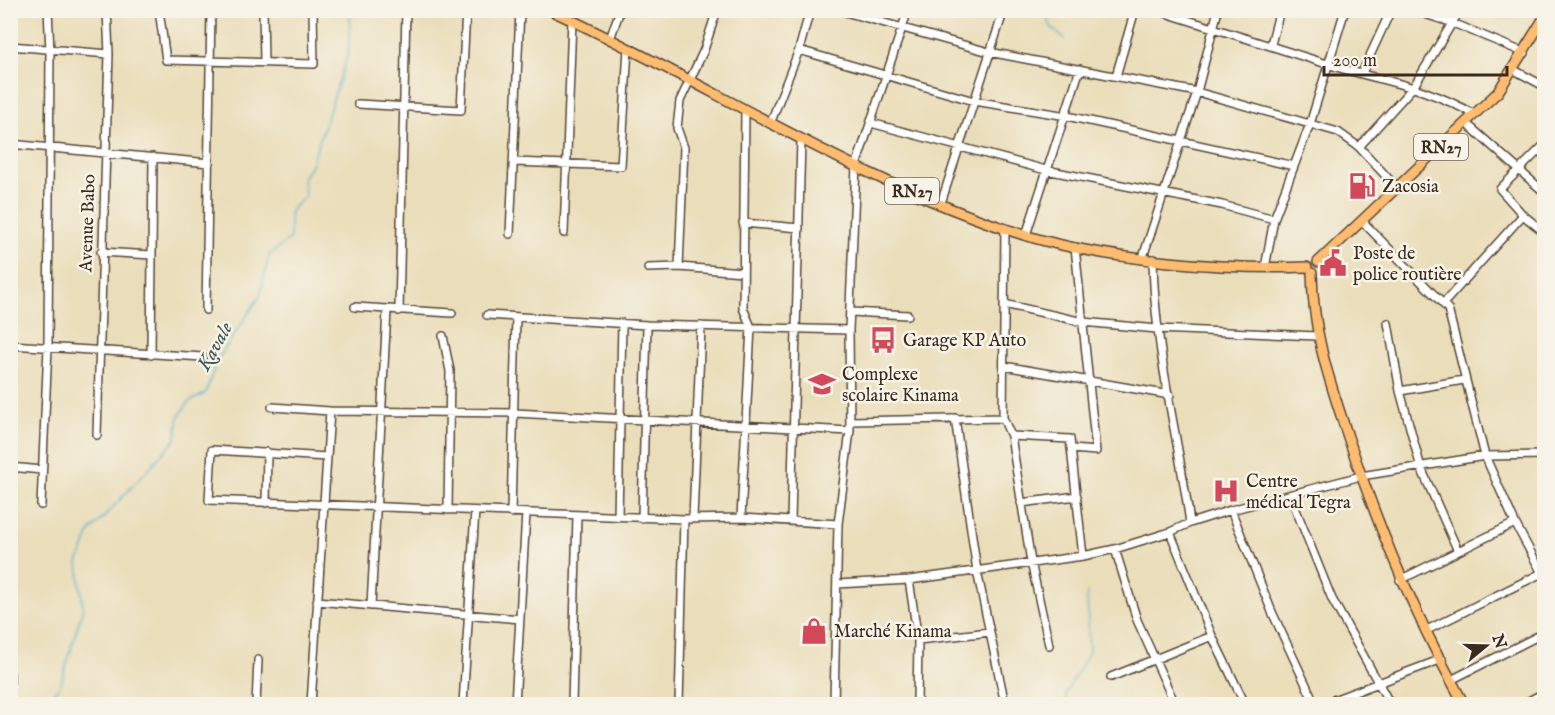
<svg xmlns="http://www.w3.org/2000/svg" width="1555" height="715" font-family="'IM FELL English',serif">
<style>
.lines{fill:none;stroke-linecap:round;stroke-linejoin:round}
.stream{stroke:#44adc4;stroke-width:1.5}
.minor-casing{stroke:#554535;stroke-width:10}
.major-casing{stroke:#554535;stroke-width:12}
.minor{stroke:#fff;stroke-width:7}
.major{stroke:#febc70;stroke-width:9}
.labels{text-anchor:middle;stroke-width:5;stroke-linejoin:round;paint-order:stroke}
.shield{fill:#f7f3e8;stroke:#73665b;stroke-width:1.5}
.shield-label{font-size:16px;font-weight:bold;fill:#3b2a1e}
.poi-label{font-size:18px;fill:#3b2a1e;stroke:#f7f3e8;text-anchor:start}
.street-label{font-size:18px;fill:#3b2a1e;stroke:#f7f3e8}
.water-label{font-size:20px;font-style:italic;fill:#3e5858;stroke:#f7f3e8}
</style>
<rect width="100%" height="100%" fill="#f7f3e8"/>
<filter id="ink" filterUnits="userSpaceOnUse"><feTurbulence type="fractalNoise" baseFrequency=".0167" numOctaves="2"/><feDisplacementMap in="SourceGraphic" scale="12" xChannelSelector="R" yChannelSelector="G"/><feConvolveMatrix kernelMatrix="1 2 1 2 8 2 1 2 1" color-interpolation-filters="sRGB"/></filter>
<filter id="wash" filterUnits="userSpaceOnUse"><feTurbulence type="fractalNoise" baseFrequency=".008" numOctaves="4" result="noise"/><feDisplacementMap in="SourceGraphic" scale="24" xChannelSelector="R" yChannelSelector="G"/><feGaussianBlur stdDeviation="1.35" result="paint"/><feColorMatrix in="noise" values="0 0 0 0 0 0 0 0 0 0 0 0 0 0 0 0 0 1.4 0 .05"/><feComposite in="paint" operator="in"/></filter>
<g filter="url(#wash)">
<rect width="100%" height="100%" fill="#eaddb9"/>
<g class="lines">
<!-- stream -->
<path class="stream" d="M 1048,10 C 1046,25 1054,31 1065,39
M 53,704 L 52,694 L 60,686 L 83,608 L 78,563 L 90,532 L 176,439 L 179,416 L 189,402 L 206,393 L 216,362 L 260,296 L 269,255 L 290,239 L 290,211 L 305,196 L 303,178 L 312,163 L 348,54 L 351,10
M 1067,704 L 1066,693 L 1089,652 L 1087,593"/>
</g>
</g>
<g filter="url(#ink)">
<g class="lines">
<defs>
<path id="minor" d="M 159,10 L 166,60 L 314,64 L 313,10
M 263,10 L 264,62
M 838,10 L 989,52 L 1197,92 L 1338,132 L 1359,147 L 1398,189
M 1156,10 C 1214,28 1270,46 1327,64 C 1382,82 1423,84 1475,115
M 1412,10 L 1453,23 L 1525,53
M 610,39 L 620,10
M 1271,44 L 1280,10
M 10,46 L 109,54
M 799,50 L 974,101 L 1067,116 L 1294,166
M 1514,70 L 1544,86
M 1362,73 L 1391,10
M 1116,76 L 1135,10
M 358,104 L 461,110 L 466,10
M 871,123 L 1046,170 L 1222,205 L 1274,219
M 1466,123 L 1544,192
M 770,124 L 799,50 L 810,10
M 10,144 L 209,163
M 1544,145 L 1500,189 L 1523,215 L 1544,232
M 1359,147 L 1414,86 L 1460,10
M 514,162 L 621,166 L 628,48
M 941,203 L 1004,10
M 1362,221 L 1448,309 L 1485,456 L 1515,523 L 1544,577
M 743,223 L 799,228
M 1005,228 L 1003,418 L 1011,436 L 1031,562 L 1049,645
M 564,233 L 572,20
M 510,234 L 520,10
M 1026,235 L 1080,69
M 101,252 L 152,255
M 1143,257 L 1197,92 L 1218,10
M 1153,259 C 1154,348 1178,435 1190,523
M 679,267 L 684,148 L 677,128 L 680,101 L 704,50 L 717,10
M 648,268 L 679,267 L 743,272
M 1265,268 L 1274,219 L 1310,124 L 1345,10
M 1004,304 L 1083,322 L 1157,329 L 1317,336
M 1443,304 L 1523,215
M 355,307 L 452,313
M 206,310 L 211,10
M 399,311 L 406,10
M 851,312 L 908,315
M 487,315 L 647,325 L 849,330
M 1388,323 L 1400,391 L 1421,468 L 1458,551
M 443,336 L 450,371 L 448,510
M 10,345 L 203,357
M 151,355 L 153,157
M 1004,366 L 1170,395
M 1400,391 L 1464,380
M 272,407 L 330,411 L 515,413 L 850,431
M 955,418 L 977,571 L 1005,704
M 850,421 L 1003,418
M 97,435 L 109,54 L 107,10
M 1011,436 L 1070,439 L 1083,556
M 1072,449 L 1096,451 L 1075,247
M 327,457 L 212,450 L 209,500 L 684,519 L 741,518 L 838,524
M 10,467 L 42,470
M 1290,495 L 1332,599 L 1390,704
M 266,503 L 267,452
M 1021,503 L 1077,496
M 41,505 L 48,347 L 50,51 L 48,10
M 1231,510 L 1272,612 L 1315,704
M 511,513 L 516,318
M 618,517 L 622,323
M 642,518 L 647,325
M 693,518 L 701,326
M 741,518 L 751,327 L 743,308 L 745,111
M 791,521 L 801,140
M 1170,532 L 1212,636 L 1245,704
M 1115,549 L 1137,620 L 1175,704
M 909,580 L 918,640 L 917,704
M 1400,580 L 1515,523
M 837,584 L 909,580 L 1083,556 L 1115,549 L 1170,532 L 1190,523 L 1231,510 L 1361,476 L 1485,456 L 1544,455
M 317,601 L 520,619
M 371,606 L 387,311
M 1427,630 L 1544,572
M 918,640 L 990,632
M 10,674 L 10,682
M 1111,677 L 1212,636
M 1451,680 L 1544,633
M 256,704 L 258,660
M 311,704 L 330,411
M 463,704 L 475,511
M 515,704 L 526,513
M 572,704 L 577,515
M 679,704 L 684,519
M 834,704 L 838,524 L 850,431 L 849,330 L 856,166 L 908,10
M 1323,704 L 1442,659
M 1523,704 L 1544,693"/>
<path id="major" d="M 550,10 C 709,83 856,182 1024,235 C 1105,260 1222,270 1307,267
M 1318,262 L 1498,92 L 1544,18
M 1312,273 C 1313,335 1329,379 1348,437 C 1379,530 1416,619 1464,704"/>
</defs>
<!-- minor casing -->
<use href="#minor" class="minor-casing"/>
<!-- major casing -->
<use href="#major" class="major-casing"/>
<!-- minor -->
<use href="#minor" class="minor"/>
<!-- major -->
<use href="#major" class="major"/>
</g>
</g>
<!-- icons -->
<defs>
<symbol id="fuel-bare" viewBox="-9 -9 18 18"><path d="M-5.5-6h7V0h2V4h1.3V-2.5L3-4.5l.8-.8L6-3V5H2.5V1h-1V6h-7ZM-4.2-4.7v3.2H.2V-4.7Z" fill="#d1495b" stroke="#f7f3e8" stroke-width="2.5" paint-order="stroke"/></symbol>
<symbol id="civic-bare" viewBox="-9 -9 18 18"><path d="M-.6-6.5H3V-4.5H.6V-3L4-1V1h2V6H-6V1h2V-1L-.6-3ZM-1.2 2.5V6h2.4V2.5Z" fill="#d1495b" stroke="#f7f3e8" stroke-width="2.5" paint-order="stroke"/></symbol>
<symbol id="bus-bare" viewBox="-9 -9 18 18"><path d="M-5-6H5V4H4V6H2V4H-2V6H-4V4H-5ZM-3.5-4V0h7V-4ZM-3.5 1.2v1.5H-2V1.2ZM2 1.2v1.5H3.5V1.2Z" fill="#d1495b" stroke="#f7f3e8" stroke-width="2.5" paint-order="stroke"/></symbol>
<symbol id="school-bare" viewBox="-9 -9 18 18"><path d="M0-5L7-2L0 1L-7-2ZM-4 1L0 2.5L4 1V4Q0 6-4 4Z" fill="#d1495b" stroke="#f7f3e8" stroke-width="2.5" paint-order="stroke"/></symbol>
<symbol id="hospital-bare" viewBox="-9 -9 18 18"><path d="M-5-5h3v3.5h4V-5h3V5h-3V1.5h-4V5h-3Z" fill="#d1495b" stroke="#f7f3e8" stroke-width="2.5" paint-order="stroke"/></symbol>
<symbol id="shop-bare" viewBox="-9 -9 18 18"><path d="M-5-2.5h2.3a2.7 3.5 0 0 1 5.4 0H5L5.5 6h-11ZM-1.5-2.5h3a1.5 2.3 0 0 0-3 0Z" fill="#d1495b" stroke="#f7f3e8" stroke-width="2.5" paint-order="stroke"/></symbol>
</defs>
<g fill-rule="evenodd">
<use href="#fuel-bare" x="1343" y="167" width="38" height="38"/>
<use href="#civic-bare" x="1314" y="244" width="38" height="38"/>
<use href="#bus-bare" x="864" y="321" width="38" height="38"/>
<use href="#school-bare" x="803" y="365" width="38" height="38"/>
<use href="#hospital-bare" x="1207" y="472" width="38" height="38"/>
<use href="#shop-bare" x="795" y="612" width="38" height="38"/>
</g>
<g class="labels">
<!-- shield labels -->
<g class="shield">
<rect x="1414" y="134" width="54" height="26" rx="4.5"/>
<rect x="885" y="178" width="54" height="26" rx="4.5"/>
</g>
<g class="shield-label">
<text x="1441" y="153">RN27</text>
<text x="912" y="197">RN27</text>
</g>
<!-- poi labels -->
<g class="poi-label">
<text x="1382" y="192">Zacosia</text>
<text x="1353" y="259">Poste de<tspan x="1353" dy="21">police routière</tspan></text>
<text x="903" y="346">Garage KP Auto</text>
<text x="842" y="380">Complexe<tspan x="842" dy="21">scolaire Kinama</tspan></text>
<text x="1246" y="487">Centre<tspan x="1246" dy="21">médical Tegra</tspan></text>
<text x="834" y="637">Marché Kinama</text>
</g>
<!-- street labels -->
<g class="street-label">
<text transform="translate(87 223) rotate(-88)" y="6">Avenue Babo</text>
</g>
<!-- water labels -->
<g class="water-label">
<text transform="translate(214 346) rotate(-61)" y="7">Kavale</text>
</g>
</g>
<!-- margin -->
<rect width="1555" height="715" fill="none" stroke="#f7f3e8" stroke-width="36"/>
<!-- north arrow -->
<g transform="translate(1486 646) rotate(71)" stroke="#f7f3e8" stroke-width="4.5" paint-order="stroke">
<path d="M0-4.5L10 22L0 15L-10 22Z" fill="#3b2a1e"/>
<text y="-9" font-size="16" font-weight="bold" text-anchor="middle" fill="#3b2a1e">N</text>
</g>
<!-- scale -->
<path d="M1324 66v9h183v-9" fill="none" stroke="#3b2a1e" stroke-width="3"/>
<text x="1333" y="66" font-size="18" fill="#3b2a1e" stroke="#f7f3e8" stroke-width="4.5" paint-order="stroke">200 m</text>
</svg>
